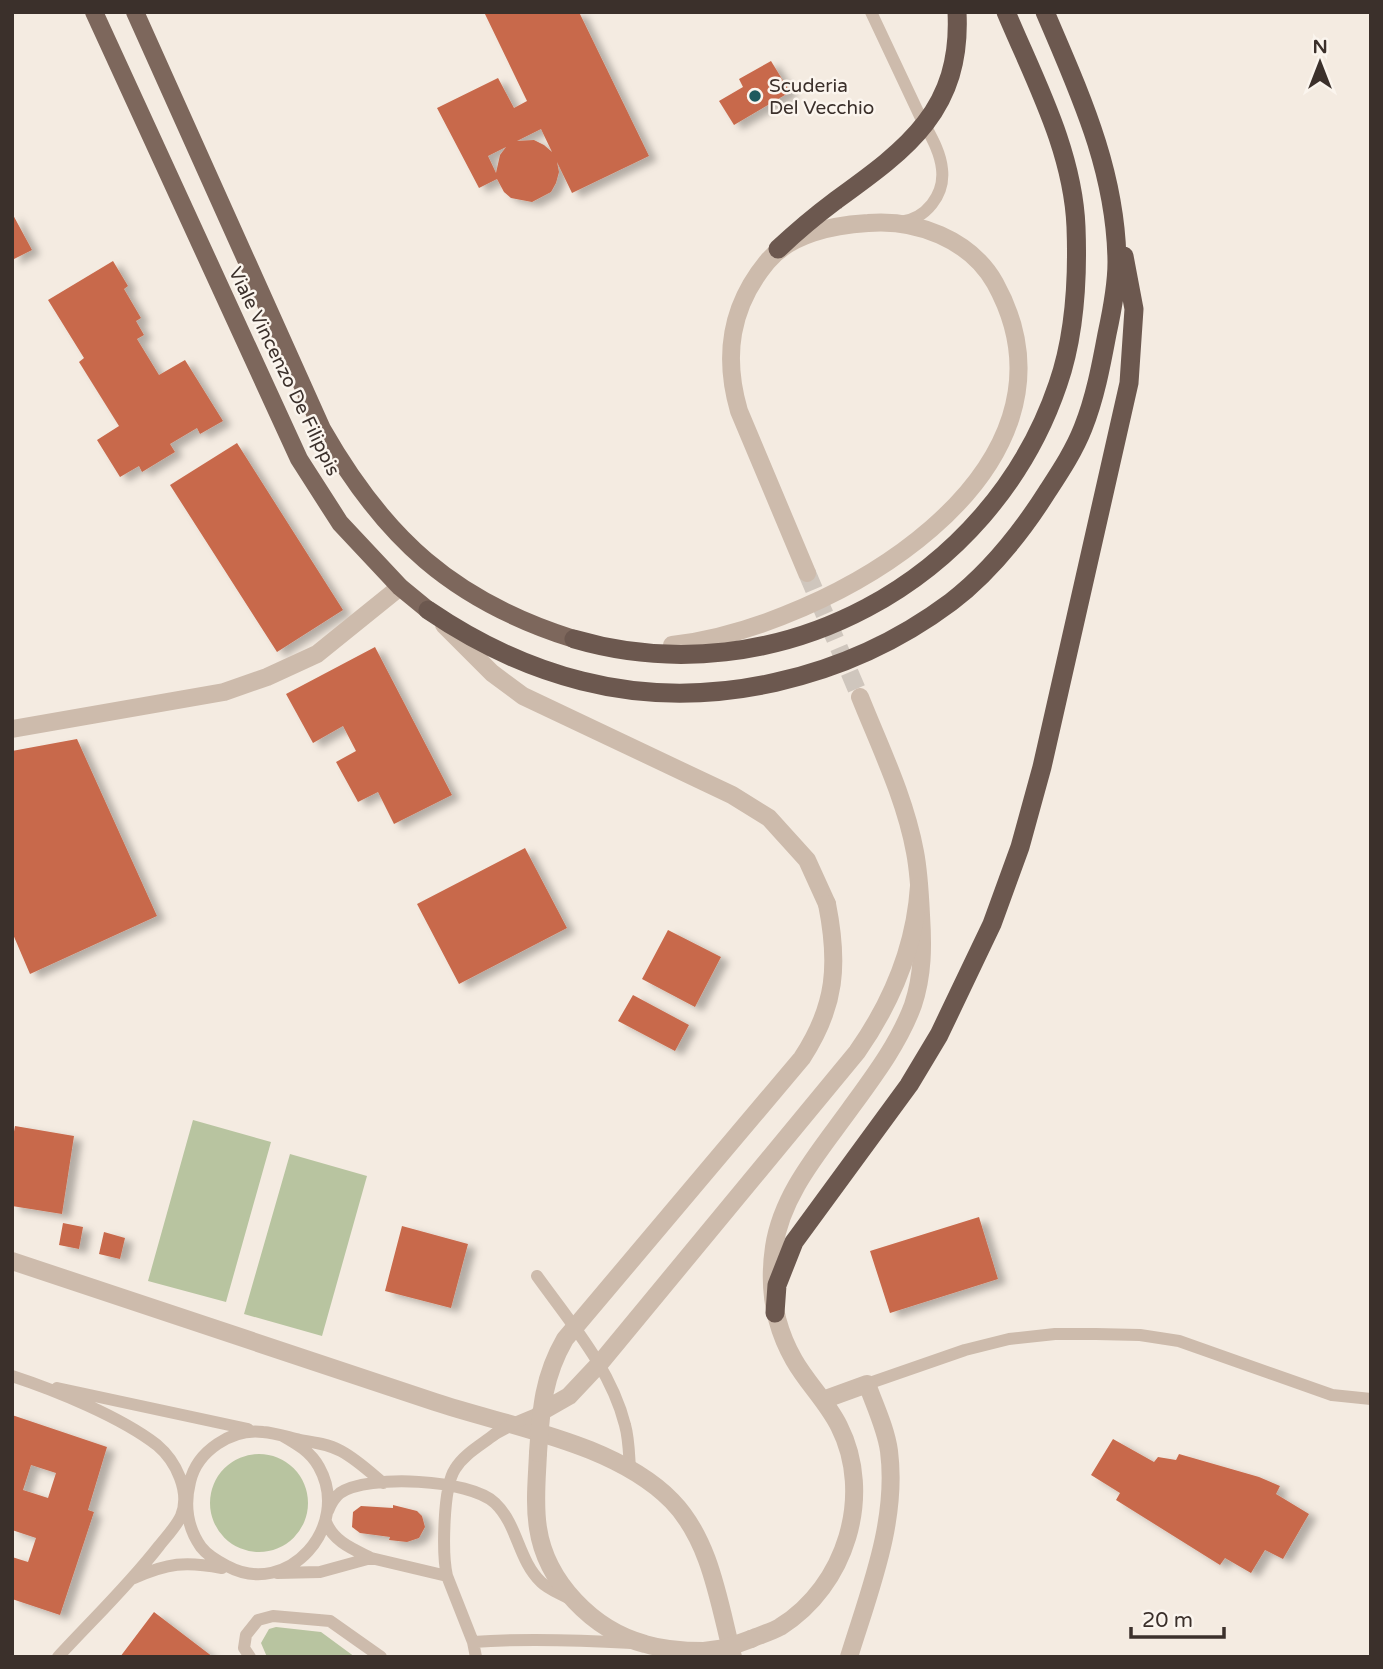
<svg xmlns="http://www.w3.org/2000/svg" width="1383" height="1669" font-family="'Varela Round',sans-serif">
<style>
.green{fill:#b8c4a0}
.building{fill:#c8694b;fill-rule:evenodd;filter:url(#shadow)}
.lines{fill:none;stroke-linecap:round;stroke-linejoin:round}
.minor-tunnel{stroke:#cfc6bd;stroke-width:18;stroke-dasharray:18 9;stroke-linecap:butt}
.service{stroke:#cdbbac;stroke-width:12}
.minor{stroke:#cdbbac;stroke-width:18}
.primary{stroke:#7d675c;stroke-width:18}
.trunk{stroke:#6c584f;stroke-width:19}
.service-bridge{stroke:#cdbbac;stroke-width:12}
.minor-bridge{stroke:#cdbbac;stroke-width:18}
.poi-dot{fill:#1f5a5e;stroke:#fbf5ee;stroke-width:2.5}
.labels{text-anchor:middle;stroke-width:5;stroke-linejoin:round;paint-order:stroke}
.poi-label{font-size:19px;fill:#3b302b;stroke:#fbf5ee;text-anchor:start}
.street-label{font-size:19px;fill:#3b302b;stroke:#fbf5ee}
</style>
<defs>
<filter id="shadow"><feDropShadow dx="8" dy="4.5" stdDeviation="3.5" flood-color="#0004"/></filter>
</defs>
<rect width="100%" height="100%" fill="#f4ebe1"/>
<!-- green -->
<path class="green" d="M 193,1120 L 271,1142 L 226,1302 L 148,1281 Z
M 290,1154 L 367,1176 L 322,1336 L 244,1314 Z
M210 1503a49 49 0 1 1 98 0a49 49 0 1 1-98 0Z
M 276,1627 L 321,1632 L 355,1657 L 267,1657 L 261,1643 L 269,1629 Z"/>
<!-- building -->
<path class="building" d="M 484,12 L 579,12 L 649,156 L 572,193 L 557,162 L 559,172 L 556,183 L 551,192 L 532,202 L 511,198 L 504,192 L 497,179 L 479,188 L 437,108 L 498,78 L 514,108 L 527,101 ZM 541,129 L 552,152 L 544,145 L 534,140 L 517,141 ZM 506,147 L 500,155 L 496,173 L 488,156 Z
M 771,61 L 790,92 L 734,125 L 719,101 L 743,87 L 739,79 Z
M 12,213 L 32,250 L 12,260 Z
M 113,261 L 128,286 L 124,289 L 141,318 L 136,321 L 144,335 L 137,339 L 159,375 L 185,360 L 223,421 L 200,434 L 197,428 L 170,444 L 175,452 L 142,472 L 139,466 L 120,477 L 97,440 L 119,426 L 79,362 L 84,358 L 48,300 Z
M 237,443 L 343,610 L 277,652 L 170,485 Z
M 375,647 L 452,795 L 394,824 L 378,792 L 358,802 L 336,762 L 356,751 L 343,726 L 313,743 L 286,694 Z
M 77,739 L 157,916 L 30,974 L 12,932 L 12,751 Z
M 525,848 L 567,928 L 459,984 L 417,904 Z
M 668,930 L 721,957 L 695,1007 L 642,979 Z
M 633,995 L 689,1025 L 675,1051 L 618,1021 Z
M 15,1126 L 74,1136 L 62,1214 L 12,1206 L 12,1143 Z
M 979,1217 L 998,1279 L 890,1313 L 870,1251 Z
M 63,1223 L 83,1227 L 79,1249 L 59,1245 Z
M 402,1226 L 468,1244 L 451,1308 L 385,1291 Z
M 104,1232 L 125,1238 L 120,1259 L 99,1254 Z
M 12,1415 L 107,1447 L 88,1510 L 94,1512 L 60,1615 L 12,1599 L 12,1557 L 28,1562 L 36,1538 L 12,1530 ZM 31,1465 L 56,1473 L 48,1498 L 23,1490 Z
M 1113,1439 L 1154,1462 L 1158,1457 L 1176,1460 L 1179,1454 L 1259,1477 L 1280,1486 L 1276,1494 L 1309,1514 L 1283,1559 L 1265,1550 L 1251,1573 L 1225,1558 L 1220,1565 L 1116,1500 L 1120,1493 L 1091,1475 Z
M 393,1505 L 417,1511 L 422,1516 L 425,1527 L 419,1538 L 407,1542 L 389,1540 L 390,1537 L 360,1533 L 352,1527 L 353,1512 L 361,1506 L 393,1508 Z
M 154,1612 L 213,1657 L 120,1657 Z"/>
<g class="lines">
<!-- minor-tunnel -->
<path class="minor-tunnel" d="M 807,573 L 860,697"/>
<!-- service -->
<path class="service" d="M 871,12 C 887,46 903,80 919,114 C 928,132 940,149 942,169 C 945,195 926,219 900,222
M 537,1276 C 570,1322 611,1369 625,1425 C 629,1439 629,1455 630,1469
M 12,1376 C 55,1390 121,1417 157,1445 C 176,1461 191,1492 181,1516 C 176,1527 166,1537 159,1546 C 128,1586 92,1620 58,1657
M 867,1384 L 965,1350 L 1009,1339 L 1055,1334 L 1096,1334 L 1140,1335 L 1179,1341 L 1332,1395 L 1371,1399
M 57,1388 L 248,1429
M 283,1436 C 297,1444 311,1452 319,1467 C 352,1526 288,1599 227,1566 C 217,1561 208,1556 201,1547 C 187,1527 184,1506 190,1482 C 197,1451 232,1428 263,1432 C 275,1433 287,1437 300,1440 C 313,1442 328,1444 341,1451 C 356,1459 370,1472 383,1483
M 328,1511 C 331,1503 334,1498 340,1493 C 368,1474 470,1479 495,1503 C 518,1525 518,1560 541,1582 C 548,1589 559,1593 568,1598
M 371,1558 L 447,1576 C 442,1554 443,1487 455,1469 C 464,1454 481,1445 495,1434
M 277,1573 L 320,1572 L 371,1558 C 353,1549 334,1542 326,1522
M 447,1576 L 473,1642
M 134,1578 C 168,1563 185,1561 222,1568
M 250,1657 L 244,1648 L 246,1635 L 258,1620 L 273,1616 L 330,1621 L 381,1657
M 476,1657 L 473,1642 C 526,1638 579,1640 632,1643"/>
<!-- minor -->
<path class="minor" d="M 444,625 L 492,673 L 523,696 L 732,795 L 769,818 L 807,860 L 827,904
M 672,645 C 828,627 1100,473 995,283 C 970,239 916,219 868,223 C 833,225 790,234 767,262 C 730,307 723,356 739,411 L 807,573
M 12,729 L 224,692 L 267,677 L 317,654 L 400,587
M 12,1261 C 153,1308 294,1355 435,1402 C 510,1427 615,1443 672,1501 C 711,1541 719,1604 733,1657
M 823,1400 L 867,1384 C 875,1406 886,1429 889,1451 C 898,1521 869,1592 849,1657
M 538,1453 C 537,1478 534,1503 538,1528 C 546,1582 593,1630 645,1644 C 665,1650 683,1651 704,1651
M 751,1639 C 760,1635 771,1632 780,1627 C 846,1586 874,1495 839,1426 C 827,1402 807,1383 794,1360 C 774,1325 768,1287 774,1247 C 782,1194 819,1152 850,1109 C 874,1076 899,1043 913,1005 C 923,975 923,946 921,915 C 920,894 919,873 915,852 C 905,798 880,747 860,697"/>
<!-- primary -->
<path class="primary" d="M 94,12 L 299,459 L 340,523 L 400,587 L 428,610
M 135,12 L 322,429 C 384,538 453,601 574,639"/>
<!-- trunk -->
<path class="trunk" d="M 778,249 C 796,232 815,216 835,201 C 907,149 962,110 957,12
M 428,610 C 475,642 526,667 582,681 C 708,713 848,679 951,602 C 990,572 1021,533 1047,492 C 1060,472 1074,451 1083,428 C 1095,398 1101,366 1107,334 C 1112,311 1117,286 1117,262 C 1116,171 1080,94 1045,12
M 574,639 C 776,698 991,582 1058,384 C 1075,335 1078,279 1076,227 C 1073,151 1035,81 1006,12
M 775,1313 L 777,1285 L 794,1242 L 909,1085 L 939,1035 L 992,924 L 1020,847 L 1042,767 L 1129,383 L 1134,309 L 1124,256"/>
<!-- service-bridge -->
<path class="service-bridge" d="M 495,1434 L 517,1422 L 541,1412"/>
<!-- minor-bridge -->
<path class="minor-bridge" d="M 541,1412 L 569,1396 L 601,1362 L 857,1052 C 892,1002 915,947 919,886
M 538,1453 C 541,1410 543,1377 565,1339 L 802,1058 C 836,1006 839,964 827,904
M 704,1651 L 726,1648 L 751,1639"/>
</g>
<!-- markers -->
<circle class="poi-dot" cx="755" cy="96" r="7"/>
<g class="labels">
<!-- poi labels -->
<g class="poi-label">
<text x="769" y="92">Scuderia<tspan x="769" dy="22">Del Vecchio</tspan></text>
</g>
<!-- street labels -->
<g class="street-label">
<text transform="translate(285 371) rotate(64)" y="7">Viale Vincenzo De Filippis</text>
</g>
</g>
<!-- border -->
<rect width="1383" height="1669" fill="none" stroke="#3b302b" stroke-width="28"/>
<!-- north arrow -->
<g transform="translate(1320 63)" stroke="#fbf5ee" stroke-width="5" paint-order="stroke">
<path d="M0-5L12 26L0 18L-12 26Z" fill="#3b302b"/>
<text y="-10" font-size="19" font-weight="bold" text-anchor="middle" fill="#3b302b">N</text>
</g>
<!-- scale -->
<path d="M1131 1627v10h93v-10" fill="none" stroke="#3b302b" stroke-width="3.5"/>
<text x="1142" y="1627" font-size="21" fill="#3b302b" stroke="#fbf5ee" stroke-width="5" paint-order="stroke">20 m</text>
</svg>
